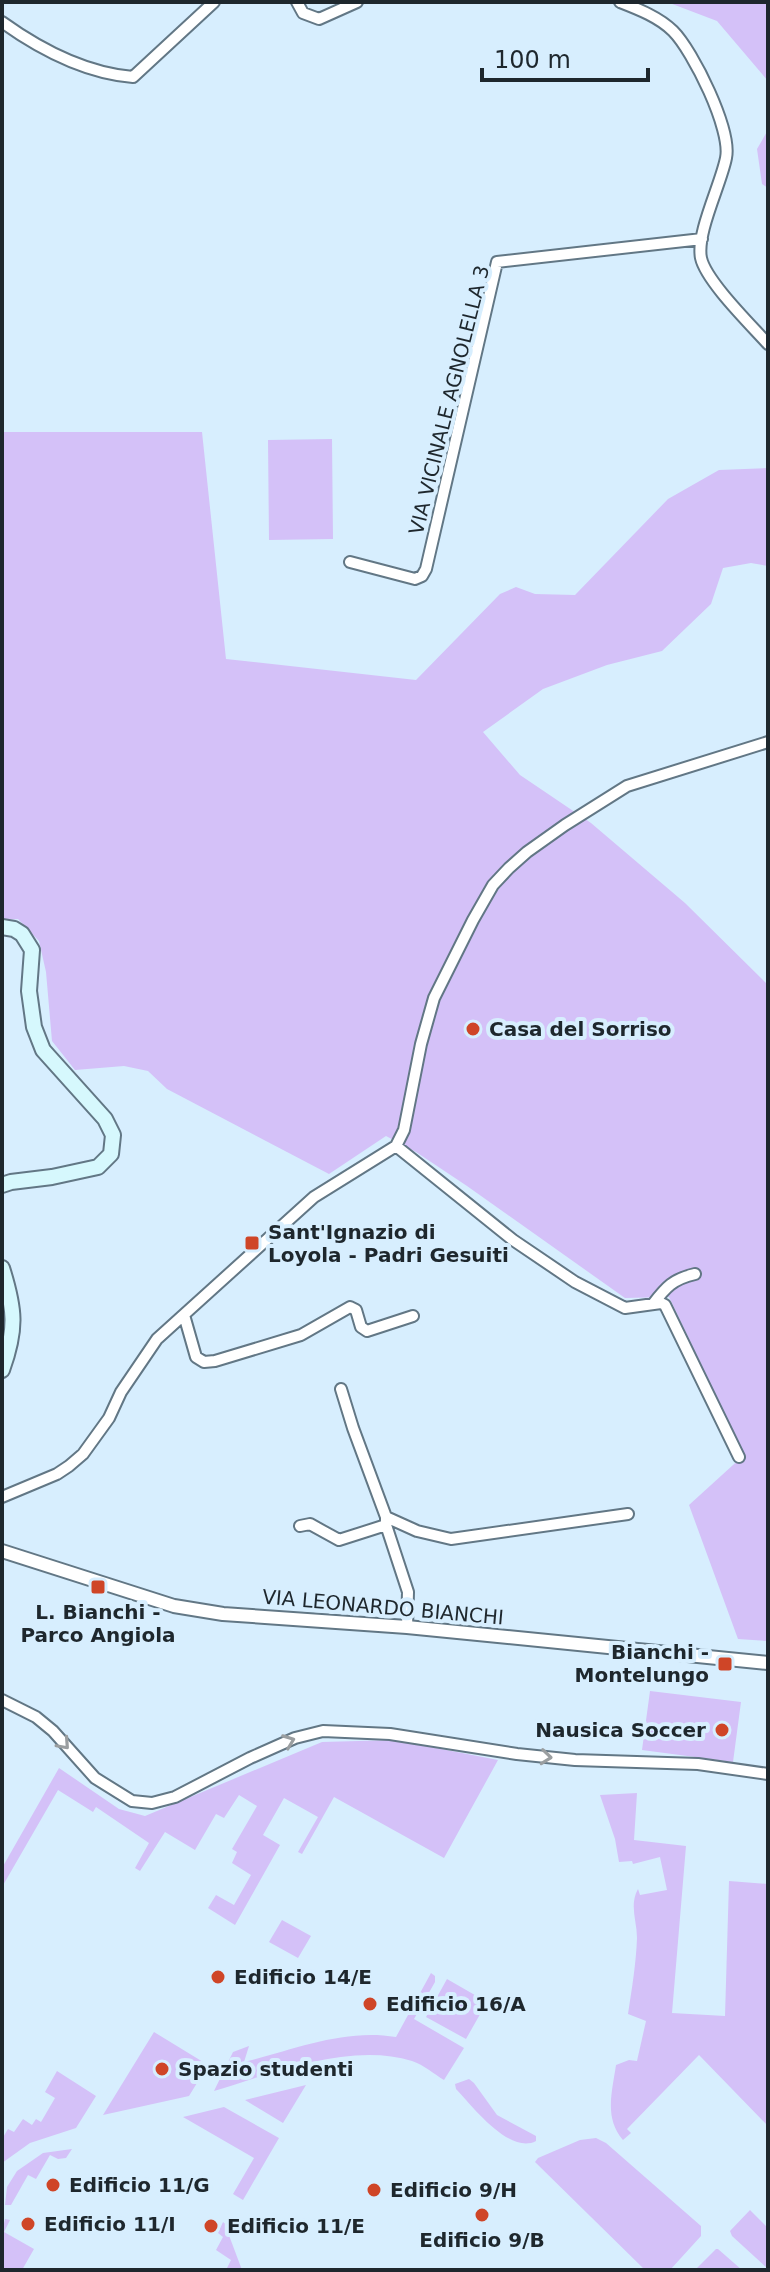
<svg xmlns="http://www.w3.org/2000/svg" width="770" height="2272" font-family="'DejaVu Sans',sans-serif">
<style>
.green{fill:#d4c1f8}
.lines{fill:none;stroke-linecap:round;stroke-linejoin:round}
.minor-casing{stroke:#627785;stroke-width:14}
.tertiary-casing{stroke:#627785;stroke-width:16}
.secondary-casing{stroke:#627785;stroke-width:18}
.minor{stroke:#fff;stroke-width:10}
.tertiary{stroke:#fff;stroke-width:12}
.secondary{stroke:#d6f8fd;stroke-width:14}
.oneway{stroke:#9a9ea0}
.poi-dot{fill:#cf4527;stroke:#d7eefe;stroke-width:3}
.labels{text-anchor:middle;stroke-width:8;stroke-linejoin:round;paint-order:stroke}
.street-label{font-size:20px;fill:#1e272d;stroke:#d7eefe}
.poi-label{font-size:20px;font-weight:bold;fill:#1e272d;stroke:#d7eefe;text-anchor:start}
</style>
<rect width="100%" height="100%" fill="#d7eefe"/>
<!-- green -->
<path class="green" d="M 667,2 L 768,2 L 768,81 L 717,21 Z
M 768,130 L 768,188 L 762,184 L 757,149 Z
M 2,432 L 202,432 L 226,659 L 416,680 L 500,594 L 516,587 L 535,594 L 575,595 L 668,499 L 719,470 L 768,468 L 768,566 L 751,563 L 723,568 L 711,604 L 662,651 L 607,665 L 543,689 L 483,732 L 520,775 L 591,823 L 685,903 L 768,985 L 767,1641 L 738,1639 L 689,1505 L 744,1455 L 669,1297 L 625,1298 L 467,1186 L 416,1152 L 386,1136 L 329,1174 L 167,1089 L 148,1071 L 124,1066 L 75,1070 L 52,1041 L 46,972 L 39,941 L 18,919 L 2,920 Z
M 332,439 L 333,539 L 269,540 L 268,440 Z
M 650,1691 L 741,1702 L 733,1762 L 642,1750 Z
M 395,1740 L 498,1760 L 444,1858 L 334,1797 L 302,1854 L 298,1852 L 318,1817 L 284,1798 L 263,1835 L 280,1845 L 235,1925 L 208,1908 L 216,1895 L 234,1905 L 251,1875 L 232,1863 L 237,1852 L 232,1849 L 257,1806 L 239,1795 L 224,1818 L 216,1814 L 195,1850 L 165,1832 L 140,1871 L 135,1868 L 149,1843 L 96,1807 L 93,1812 L 58,1790 L 2,1887 L 2,1868 L 59,1768 L 119,1809 L 145,1816 L 322,1742 Z
M 637,1793 L 634,1840 L 686,1846 L 672,2013 L 725,2016 L 729,1881 L 768,1884 L 768,2126 L 699,2055 L 627,2129 L 631,2133 L 623,2140 C 604,2118 612,2092 616,2065 L 629,2060 L 637,2061 L 646,2021 L 628,2014 C 632,1988 636,1964 637,1938 C 637,1921 629,1905 638,1889 L 640,1895 L 667,1890 L 660,1857 L 633,1864 L 632,1861 L 619,1862 L 615,1839 L 600,1795 Z
M 282,1920 L 311,1936 L 298,1958 L 269,1942 Z
M 431,1973 L 435,1976 L 435,1982 L 414,2019 L 464,2048 L 444,2080 C 434,2074 424,2065 412,2061 C 351,2042 273,2073 214,2091 L 233,2052 L 249,2046 L 244,2062 C 293,2050 344,2028 396,2037 Z
M 447,1979 L 487,2002 L 466,2039 L 426,2017 Z
M 154,2032 L 208,2065 L 189,2096 L 103,2115 Z
M 57,2071 L 96,2096 L 76,2128 L 30,2143 L 2,2163 L 2,2139 L 8,2129 L 14,2132 L 23,2119 L 32,2125 L 36,2119 L 41,2122 L 55,2098 L 45,2092 Z
M 469,2079 L 474,2083 L 497,2115 L 536,2136 L 536,2141 C 510,2155 473,2107 456,2089 L 455,2084 Z
M 306,2085 L 283,2123 L 245,2100 Z
M 224,2107 L 279,2138 L 243,2200 L 233,2194 L 254,2158 L 183,2117 Z
M 596,2138 L 606,2143 L 701,2226 L 701,2236 L 670,2270 L 645,2270 L 535,2162 L 538,2158 L 580,2140 Z
M 72,2149 L 66,2158 L 58,2159 L 50,2155 L 36,2179 L 28,2175 L 11,2205 L 5,2205 L 7,2187 L 17,2171 L 43,2153 Z
M 750,2210 L 768,2228 L 768,2269 L 732,2236 L 730,2231 Z
M 5,2219 L 10,2220 L 4,2232 L 34,2249 L 22,2270 L 4,2270 L 2,2232 Z
M 223,2222 L 229,2227 L 227,2230 L 242,2270 L 226,2270 L 231,2260 L 216,2250 L 223,2237 L 218,2233 Z
M 716,2249 L 718,2249 L 742,2270 L 695,2270 Z"/>
<g class="lines">
<defs>
<path id="minor" d="M 297,2 L 303,13 L 319,19 L 357,2
M 620,2 C 638,9 659,17 673,31 C 693,51 732,130 726,158 C 721,184 696,233 701,258 C 706,281 751,325 768,344
M 2,22 C 41,50 85,73 133,77 L 214,2
M 350,562 L 415,579 L 422,576 L 426,569 L 497,262 L 702,239
M 396,1146 L 513,1240 L 575,1282 L 625,1308 L 661,1303 L 665,1305 L 739,1457
M 653,1304 C 666,1287 673,1279 695,1274
M 184,1315 L 196,1357 L 204,1362 L 215,1361 L 301,1335 L 350,1307 L 356,1310 L 361,1327 L 367,1331 L 413,1316
M 341,1389 L 353,1428 L 386,1517 L 386,1525 L 408,1592 L 407,1627
M 2,1497 L 57,1474 L 69,1466 L 83,1454 L 109,1418 L 121,1392 L 157,1339 L 314,1197 L 396,1146 L 404,1130 L 421,1044 L 434,998 L 473,920 L 493,885 L 509,868 L 527,852 L 565,825 L 627,786 L 768,742
M 386,1517 L 417,1531 L 451,1539 L 628,1514
M 300,1526 L 310,1524 L 339,1540 L 386,1525
M 2,1700 L 36,1717 L 53,1731 L 95,1778 L 132,1801 L 152,1803 L 175,1797 L 250,1758 L 295,1738 L 323,1731 L 390,1734 L 517,1754 L 575,1760 L 698,1764 L 768,1774"/>
<path id="tertiary" d="M 2,1551 L 174,1606 L 223,1614 L 407,1627 L 768,1663"/>
<path id="secondary" d="M 2,927 L 14,929 L 22,934 L 32,950 L 29,991 L 34,1027 L 43,1050 L 105,1119 L 113,1135 L 111,1154 L 98,1167 L 52,1177 L 11,1182 L 2,1185
M 2,1268 C 15,1309 17,1329 2,1370"/>
</defs>
<!-- minor casing -->
<use href="#minor" class="minor-casing"/>
<!-- tertiary casing -->
<use href="#tertiary" class="tertiary-casing"/>
<!-- secondary casing -->
<use href="#secondary" class="secondary-casing"/>
<!-- minor -->
<use href="#minor" class="minor"/>
<!-- tertiary -->
<use href="#tertiary" class="tertiary"/>
<!-- secondary -->
<use href="#secondary" class="secondary"/>
</g>
<!-- one-way arrows -->
<defs><path id="oneway-chevron" d="M-2-3.5L2.5 0L-2 3.5" fill="none" stroke-width="1.6" stroke-linecap="round" stroke-linejoin="round" transform="scale(2)"/></defs>
<g class="oneway">
<use href="#oneway-chevron" transform="translate(289 1741) rotate(-21)"/>
<use href="#oneway-chevron" transform="translate(64 1744) rotate(48)"/>
<use href="#oneway-chevron" transform="translate(546 1757) rotate(6)"/>
</g>
<!-- markers -->
<g class="poi-dot">
<circle cx="473" cy="1029" r="8"/>
<rect x="244" y="1235" width="16" height="16" rx="4"/>
<rect x="90" y="1579" width="16" height="16" rx="4"/>
<rect x="717" y="1656" width="16" height="16" rx="4"/>
<circle cx="722" cy="1730" r="8"/>
<circle cx="218" cy="1977" r="8"/>
<circle cx="370" cy="2004" r="8"/>
<circle cx="162" cy="2069" r="8"/>
<circle cx="53" cy="2185" r="8"/>
<circle cx="374" cy="2190" r="8"/>
<circle cx="482" cy="2215" r="8"/>
<circle cx="28" cy="2224" r="8"/>
<circle cx="211" cy="2226" r="8"/>
</g>
<g class="labels">
<!-- street labels -->
<g class="street-label">
<text transform="translate(449 400) rotate(-76)" y="7">VIA VICINALE AGNOLELLA 3</text>
<text transform="translate(383 1607) rotate(5)" y="7">VIA LEONARDO BIANCHI</text>
</g>
<!-- poi labels -->
<g class="poi-label">
<text x="489" y="1036">Casa del Sorriso</text>
<text x="268" y="1239">Sant'Ignazio di<tspan x="268" dy="23">Loyola - Padri Gesuiti</tspan></text>
<text x="98" y="1619" text-anchor="middle">L. Bianchi -<tspan x="98" dy="23">Parco Angiola</tspan></text>
<text x="709" y="1659" text-anchor="end">Bianchi -<tspan x="709" dy="23">Montelungo</tspan></text>
<text x="706" y="1737" text-anchor="end">Nausica Soccer</text>
<text x="234" y="1984">Edificio 14/E</text>
<text x="386" y="2011">Edificio 16/A</text>
<text x="178" y="2076">Spazio studenti</text>
<text x="69" y="2192">Edificio 11/G</text>
<text x="390" y="2197">Edificio 9/H</text>
<text x="44" y="2231">Edificio 11/I</text>
<text x="227" y="2233">Edificio 11/E</text>
<text x="482" y="2247" text-anchor="middle">Edificio 9/B</text>
</g>
</g>
<!-- border -->
<rect width="770" height="2272" fill="none" stroke="#1e272d" stroke-width="8"/>
<!-- scale -->
<path d="M482 68v12h166v-12" fill="none" stroke="#1e272d" stroke-width="4"/>
<text x="494" y="68" font-size="24" fill="#1e272d" stroke="#d7eefe" stroke-width="6" paint-order="stroke">100 m</text>
</svg>
